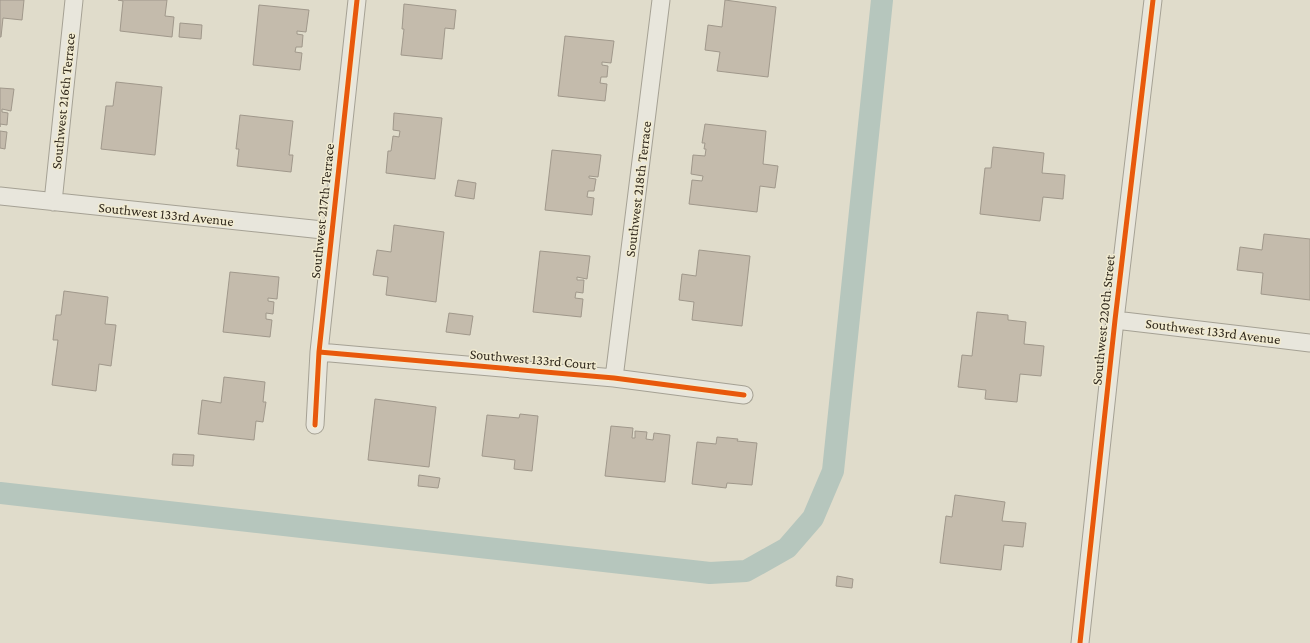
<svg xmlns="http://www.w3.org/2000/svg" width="1310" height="643" font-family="'Crimson Pro',serif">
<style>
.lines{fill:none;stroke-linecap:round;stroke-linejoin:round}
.canal{stroke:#b6c6bd;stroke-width:22}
.building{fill:#c4bbac;stroke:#a0988b}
.street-casing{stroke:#a5a194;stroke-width:19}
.street{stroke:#e8e6dc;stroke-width:17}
.cycleway-casing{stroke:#f1ebd1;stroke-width:8}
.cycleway{stroke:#e8590c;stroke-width:5}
.labels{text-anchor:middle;stroke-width:3;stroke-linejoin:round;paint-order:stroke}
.street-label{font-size:14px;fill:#322a1e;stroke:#f1ebd1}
</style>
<rect width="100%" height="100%" fill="#e0dccb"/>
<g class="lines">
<!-- canal -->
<path class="canal" d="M 0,493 L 710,573 L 746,571 L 787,548 L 813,518 L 833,471 L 882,0"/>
</g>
<!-- building -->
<path class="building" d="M 0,0 L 24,0 L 22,20 L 3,18 L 1,37 L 0,37 Z
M 118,0 L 167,0 L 165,16 L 174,17 L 172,37 L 120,31 L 123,1 Z
M 725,0 L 776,7 L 768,77 L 717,71 L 720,52 L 705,50 L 708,25 L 722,27 Z
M 404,4 L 456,10 L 454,29 L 445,28 L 442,59 L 401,55 L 404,29 L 402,29 Z
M 259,5 L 309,10 L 306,32 L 297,31 L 297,34 L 303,35 L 302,47 L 296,47 L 295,52 L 302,53 L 300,70 L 253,65 Z
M 180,23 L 202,25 L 201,39 L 179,37 Z
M 565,36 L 614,41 L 611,63 L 602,62 L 602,65 L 608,66 L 607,77 L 601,77 L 600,83 L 607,84 L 605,101 L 558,96 Z
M 116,82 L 162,87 L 155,155 L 101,149 L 106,106 L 113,106 Z
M 0,88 L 14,89 L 11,111 L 2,109 L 2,112 L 8,113 L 7,125 L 0,124 L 0,127 Z
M 394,113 L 442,118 L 435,179 L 386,173 L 388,151 L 391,151 L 393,136 L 399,137 L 400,131 L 393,130 Z
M 240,115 L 293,121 L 289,155 L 293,155 L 291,172 L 237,166 L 239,149 L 236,149 Z
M 705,124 L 766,131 L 763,164 L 778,166 L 775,188 L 760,186 L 757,212 L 689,204 L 692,180 L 702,181 L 703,176 L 691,174 L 693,155 L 705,156 L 706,149 L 704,149 L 705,143 L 702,143 Z
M 0,131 L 7,132 L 5,149 L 0,148 Z
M 993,147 L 1044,153 L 1042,173 L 1065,175 L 1063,199 L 1043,197 L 1040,221 L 980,214 L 985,168 L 991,168 Z
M 552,150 L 601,155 L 598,177 L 589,176 L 589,178 L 596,179 L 594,191 L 588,191 L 587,197 L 594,198 L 592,215 L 545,210 Z
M 458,180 L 476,183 L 474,199 L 455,196 Z
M 394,225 L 444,232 L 436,302 L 386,295 L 388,277 L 373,275 L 377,250 L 391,252 Z
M 1264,234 L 1310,239 L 1310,300 L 1261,294 L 1263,273 L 1237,270 L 1240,247 L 1262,250 Z
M 699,250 L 750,256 L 742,326 L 692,320 L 694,302 L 679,300 L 682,274 L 696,276 Z
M 540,251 L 590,256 L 587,279 L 577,277 L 577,280 L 584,280 L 583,293 L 576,292 L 575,298 L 583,299 L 581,317 L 533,312 Z
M 230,272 L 279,277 L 277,299 L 268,298 L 268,301 L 274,302 L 273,314 L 266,313 L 266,319 L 272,320 L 270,337 L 223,332 Z
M 64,291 L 108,297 L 105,324 L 116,325 L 111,366 L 99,364 L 96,391 L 52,385 L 58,340 L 53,340 L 56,315 L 61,315 Z
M 977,312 L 1008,315 L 1008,320 L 1026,322 L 1024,344 L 1044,346 L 1041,376 L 1020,374 L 1017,402 L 985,399 L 986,390 L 958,387 L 962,355 L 972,356 Z
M 449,313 L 473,316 L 470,335 L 446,332 Z
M 224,377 L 265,382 L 263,402 L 266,402 L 263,422 L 256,421 L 254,440 L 198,434 L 202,400 L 221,403 Z
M 375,399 L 436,407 L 429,467 L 368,460 Z
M 520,414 L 538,416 L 532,471 L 514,469 L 515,460 L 482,456 L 487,415 L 519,418 Z
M 611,426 L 633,428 L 632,438 L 635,438 L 635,431 L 647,432 L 646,439 L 653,440 L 654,433 L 670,435 L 665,482 L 605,476 Z
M 717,437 L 738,439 L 737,441 L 757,443 L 752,485 L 727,483 L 726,488 L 692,484 L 697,442 L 716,444 Z
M 173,454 L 194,455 L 193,466 L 172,465 Z
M 419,475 L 440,478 L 438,488 L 418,486 Z
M 955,495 L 1005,502 L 1002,521 L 1026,523 L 1023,547 L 1004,545 L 1001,570 L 940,563 L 946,516 L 952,517 Z
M 837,576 L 853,579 L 852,588 L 836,586 Z"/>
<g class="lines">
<defs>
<path id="street" d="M 0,196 L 332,231
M 53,202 L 74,0
M 1115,320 L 1310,343
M 319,352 L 614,378 L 744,395
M 614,378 L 661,0
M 315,425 L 319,352 L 357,0
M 1080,643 L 1115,320 L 1153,0"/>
</defs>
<!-- street casing -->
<use href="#street" class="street-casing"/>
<!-- street -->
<use href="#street" class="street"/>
<defs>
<path id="cycleway" d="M 319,352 L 614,378 L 744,395
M 315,425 L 319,352 L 357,0
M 1080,643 L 1115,320 L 1153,0"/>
</defs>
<!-- cycleway casing -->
<use href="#cycleway" class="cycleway-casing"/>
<!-- cycleway -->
<use href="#cycleway" class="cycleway"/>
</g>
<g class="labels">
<!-- street labels -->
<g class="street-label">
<text transform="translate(63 101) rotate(-84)" y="5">Southwest 216th Terrace</text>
<text transform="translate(638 189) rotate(-83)" y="5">Southwest 218th Terrace</text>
<text transform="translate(322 211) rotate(-84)" y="5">Southwest 217th Terrace</text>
<text transform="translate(166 214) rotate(6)" y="5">Southwest 133rd Avenue</text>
<text transform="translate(1103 320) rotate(-84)" y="5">Southwest 220th Street</text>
<text transform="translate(1213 331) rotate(7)" y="5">Southwest 133rd Avenue</text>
<text transform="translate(533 359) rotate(5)" y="5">Southwest 133rd Court</text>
</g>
</g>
</svg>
